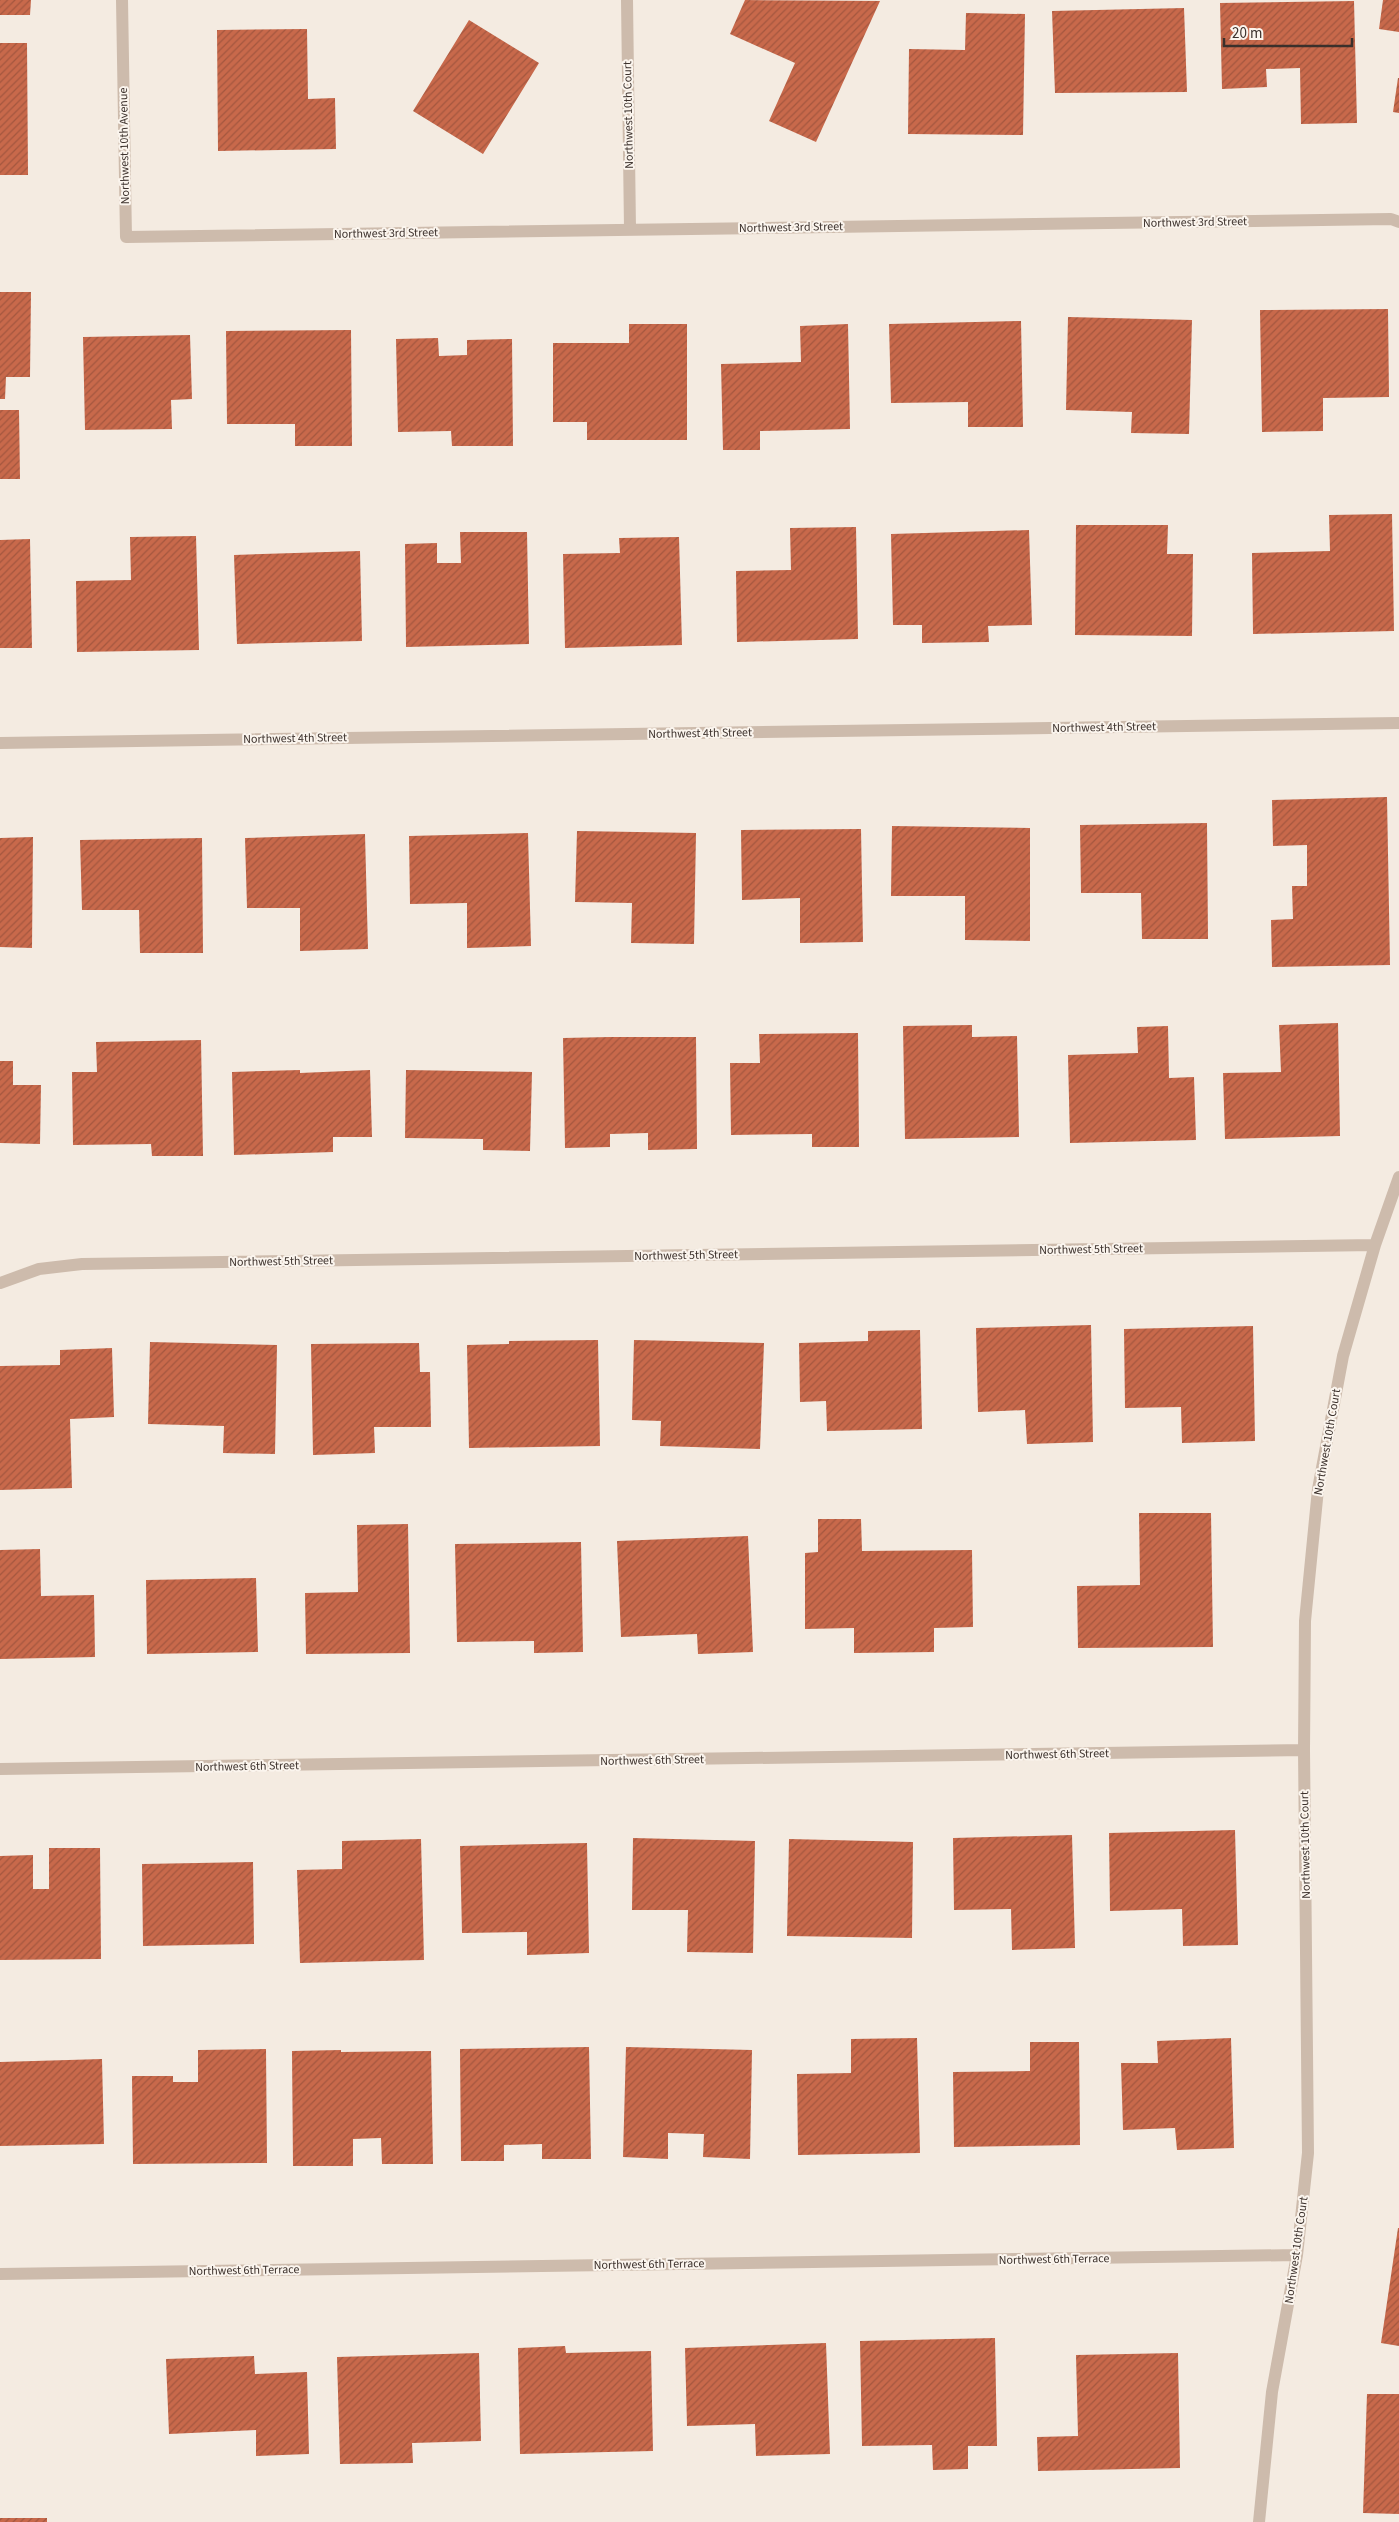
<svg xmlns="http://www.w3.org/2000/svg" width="1399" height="2522" font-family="'Source Sans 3',sans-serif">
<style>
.building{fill:url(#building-hatch)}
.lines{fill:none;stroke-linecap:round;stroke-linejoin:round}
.street{stroke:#cdbbac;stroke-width:12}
.labels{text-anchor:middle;stroke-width:4;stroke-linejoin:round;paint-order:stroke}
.street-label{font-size:12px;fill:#3b302b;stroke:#fbf5ee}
</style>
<defs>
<pattern id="building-hatch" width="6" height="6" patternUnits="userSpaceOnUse" patternTransform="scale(1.25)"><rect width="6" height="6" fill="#c8694b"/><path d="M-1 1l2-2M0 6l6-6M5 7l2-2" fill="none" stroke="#a4573f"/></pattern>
</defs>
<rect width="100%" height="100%" fill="#f4ebe1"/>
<!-- building -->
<path class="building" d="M 0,0 L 31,0 L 30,15 L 0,15 Z
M 745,0 L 880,1 L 816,142 L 769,121 L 795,63 L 730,34 Z
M 1383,0 L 1399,0 L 1399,32 L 1379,29 Z
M 1354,1 L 1357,123 L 1301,124 L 1300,68 L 1266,69 L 1267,87 L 1222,89 L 1220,3 Z
M 1184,8 L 1187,92 L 1055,93 L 1052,11 Z
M 966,13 L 1025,14 L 1023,135 L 908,134 L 909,49 L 965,50 Z
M 469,20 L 539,63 L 483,154 L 413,111 Z
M 307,29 L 308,99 L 335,98 L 336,149 L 218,151 L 217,30 Z
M 0,43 L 27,43 L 28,175 L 0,175 Z
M 1398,78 L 1399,78 L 1399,113 L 1393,112 Z
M 0,292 L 31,292 L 30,377 L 6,377 L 5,399 L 0,399 Z
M 1388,309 L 1389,397 L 1323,398 L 1323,431 L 1262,432 L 1260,310 Z
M 1068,317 L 1192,320 L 1189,434 L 1131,433 L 1132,412 L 1066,410 Z
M 1021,321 L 1023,427 L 968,427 L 968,402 L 891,403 L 889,324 Z
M 629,324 L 687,324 L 687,440 L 587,440 L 587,422 L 553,422 L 553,343 L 629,343 Z
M 848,324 L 850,429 L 760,431 L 760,450 L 723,450 L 721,364 L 801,362 L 800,326 Z
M 351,330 L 352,446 L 295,446 L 295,424 L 227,424 L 226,331 Z
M 190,335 L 192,399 L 171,400 L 172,429 L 85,430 L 83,337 Z
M 438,338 L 439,356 L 467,355 L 467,340 L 512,339 L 513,446 L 452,446 L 451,431 L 398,432 L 396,339 Z
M 0,410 L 19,410 L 20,479 L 0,479 Z
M 1392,514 L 1394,631 L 1253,634 L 1252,553 L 1330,551 L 1329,515 Z
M 1076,525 L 1168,525 L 1167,554 L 1193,554 L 1192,636 L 1075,635 Z
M 856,527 L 858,639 L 737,642 L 736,571 L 791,570 L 790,528 Z
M 1029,530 L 1032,625 L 988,626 L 989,642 L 922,643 L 922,625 L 893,625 L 891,534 Z
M 460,532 L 527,532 L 529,644 L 406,647 L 405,544 L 437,543 L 437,563 L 461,563 Z
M 196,536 L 199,650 L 77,652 L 76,581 L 131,580 L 130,537 Z
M 679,537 L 682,645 L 565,648 L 563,554 L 620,553 L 619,538 Z
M 30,539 L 32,648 L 0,648 L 0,540 Z
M 360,551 L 362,641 L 237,644 L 234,555 Z
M 1387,797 L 1390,965 L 1272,967 L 1271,920 L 1293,919 L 1292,886 L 1307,886 L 1307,845 L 1273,846 L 1272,800 Z
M 1207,823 L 1208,939 L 1142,939 L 1141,893 L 1081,893 L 1080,825 Z
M 892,826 L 1030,828 L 1030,941 L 965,940 L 965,896 L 891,896 Z
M 861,829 L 863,942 L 800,943 L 800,898 L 742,900 L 741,830 Z
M 577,831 L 696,833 L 694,944 L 631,943 L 632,903 L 575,902 Z
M 528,833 L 531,946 L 467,948 L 467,903 L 410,904 L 409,836 Z
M 365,834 L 368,949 L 300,951 L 300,908 L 247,908 L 245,838 Z
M 33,837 L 32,948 L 0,947 L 0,838 Z
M 202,838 L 203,953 L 140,953 L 139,910 L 82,910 L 80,840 Z
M 1338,1023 L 1340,1136 L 1225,1139 L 1223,1073 L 1281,1072 L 1279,1025 Z
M 972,1025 L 972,1037 L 1017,1036 L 1019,1137 L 905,1139 L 903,1026 Z
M 1168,1026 L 1169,1078 L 1194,1077 L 1196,1140 L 1070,1143 L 1068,1055 L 1138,1053 L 1137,1027 Z
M 858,1033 L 859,1147 L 812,1147 L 812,1134 L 731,1135 L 730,1063 L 760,1063 L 759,1034 Z
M 610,1037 L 696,1037 L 697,1149 L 648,1150 L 648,1133 L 610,1134 L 610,1147 L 565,1148 L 563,1038 Z
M 201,1040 L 203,1156 L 152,1156 L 151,1144 L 73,1145 L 72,1072 L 97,1072 L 96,1042 Z
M 0,1061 L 13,1061 L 13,1085 L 41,1085 L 40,1144 L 0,1143 Z
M 300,1070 L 300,1073 L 370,1070 L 372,1137 L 333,1137 L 333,1152 L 234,1155 L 232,1072 Z
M 406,1070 L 532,1072 L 530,1151 L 483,1150 L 483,1139 L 405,1138 Z
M 1091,1325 L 1093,1442 L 1027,1444 L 1025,1410 L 978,1412 L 976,1328 Z
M 1253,1326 L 1255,1441 L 1182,1443 L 1181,1407 L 1125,1408 L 1124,1329 Z
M 920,1330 L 922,1429 L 827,1431 L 826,1401 L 800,1402 L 799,1343 L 868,1341 L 868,1331 Z
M 598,1340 L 600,1446 L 469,1448 L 467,1345 L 509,1344 L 509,1341 Z
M 634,1340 L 764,1343 L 760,1449 L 660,1446 L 661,1421 L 632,1420 Z
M 150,1342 L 277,1345 L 275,1454 L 223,1453 L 224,1426 L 148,1424 Z
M 419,1343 L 420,1372 L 430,1372 L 431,1427 L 374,1427 L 375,1453 L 313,1455 L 311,1344 Z
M 112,1348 L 114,1417 L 70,1419 L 72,1488 L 0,1490 L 0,1366 L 60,1365 L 60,1350 Z
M 1139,1513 L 1211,1513 L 1213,1647 L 1078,1648 L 1077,1586 L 1140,1585 Z
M 818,1519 L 861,1519 L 862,1551 L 972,1550 L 973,1627 L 934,1628 L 934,1652 L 854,1653 L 854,1628 L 805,1629 L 805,1553 L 818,1552 Z
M 408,1524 L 410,1653 L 306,1654 L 305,1593 L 358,1592 L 357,1525 Z
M 748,1536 L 753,1652 L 698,1654 L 697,1634 L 621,1637 L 617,1541 Z
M 581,1542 L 583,1652 L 534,1653 L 534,1641 L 457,1642 L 455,1544 Z
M 40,1549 L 41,1596 L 94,1595 L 95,1657 L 0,1659 L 0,1550 Z
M 256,1578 L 258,1652 L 147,1654 L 146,1580 Z
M 1235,1830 L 1238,1945 L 1183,1946 L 1182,1909 L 1110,1911 L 1109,1833 Z
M 1072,1835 L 1075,1948 L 1012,1950 L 1011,1909 L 954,1910 L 953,1838 Z
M 633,1838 L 755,1841 L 753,1953 L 687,1952 L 688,1910 L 632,1910 Z
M 421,1839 L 424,1960 L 300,1963 L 297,1870 L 342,1869 L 342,1841 Z
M 789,1839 L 913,1842 L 912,1938 L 787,1936 Z
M 587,1843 L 589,1953 L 527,1955 L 527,1932 L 462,1933 L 460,1846 Z
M 49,1848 L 100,1848 L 101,1959 L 0,1960 L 0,1856 L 33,1855 L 33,1889 L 49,1889 Z
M 253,1862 L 254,1944 L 143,1946 L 142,1864 Z
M 917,2038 L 920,2153 L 798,2155 L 797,2074 L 851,2073 L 851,2039 Z
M 1231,2038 L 1234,2148 L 1177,2150 L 1175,2128 L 1123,2130 L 1121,2063 L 1158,2063 L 1157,2041 Z
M 1030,2042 L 1079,2042 L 1080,2145 L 954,2147 L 953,2072 L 1030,2071 Z
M 589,2047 L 591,2159 L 542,2159 L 542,2144 L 504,2145 L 504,2161 L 461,2161 L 460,2049 Z
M 626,2047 L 752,2050 L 750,2159 L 703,2157 L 704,2134 L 668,2133 L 668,2159 L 623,2157 Z
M 266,2049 L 267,2163 L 133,2164 L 132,2076 L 173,2076 L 173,2082 L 198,2082 L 198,2050 Z
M 341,2050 L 341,2052 L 431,2051 L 433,2164 L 382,2164 L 381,2138 L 353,2139 L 353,2166 L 293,2166 L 292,2051 Z
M 102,2059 L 104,2144 L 0,2146 L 0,2062 Z
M 1398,2228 L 1399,2228 L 1399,2346 L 1381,2343 Z
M 995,2338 L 997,2446 L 968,2446 L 968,2469 L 933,2470 L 932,2445 L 862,2446 L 860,2341 Z
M 826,2343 L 830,2454 L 756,2456 L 755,2424 L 687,2426 L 685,2348 Z
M 565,2346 L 566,2353 L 651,2351 L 653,2451 L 520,2454 L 518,2348 Z
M 479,2353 L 481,2441 L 412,2443 L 413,2463 L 340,2464 L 337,2357 Z
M 1178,2353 L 1180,2468 L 1038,2471 L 1037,2437 L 1078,2436 L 1076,2355 Z
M 254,2356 L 255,2374 L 307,2372 L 309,2454 L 256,2456 L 256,2430 L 169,2434 L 166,2359 Z
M 1367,2394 L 1399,2394 L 1399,2514 L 1363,2513 Z
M 0,2518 L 47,2518 L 47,2522 L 0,2522 Z"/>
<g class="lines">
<!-- street -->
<path class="street" d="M 122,0 L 126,237 L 1391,219 L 1399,222
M 627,0 L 630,229
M 0,743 L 1399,723
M 0,1283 L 39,1269 L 82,1264 L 1375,1245
M 0,1769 L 1304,1750
M 0,2274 L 1297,2255
M 1259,2522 L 1272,2392 L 1297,2255 L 1308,2153 L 1304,1750 L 1305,1621 L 1318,1489 L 1343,1356 L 1375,1245 L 1399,1177"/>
</g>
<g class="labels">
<!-- street labels -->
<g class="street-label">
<text transform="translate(628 115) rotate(-91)" y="4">Northwest 10th Court</text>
<text transform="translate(124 146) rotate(-91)" y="4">Northwest 10th Avenue</text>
<text transform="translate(1195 222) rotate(-1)" y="4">Northwest 3rd Street</text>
<text transform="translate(791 227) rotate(-1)" y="4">Northwest 3rd Street</text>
<text transform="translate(386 233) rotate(-1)" y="4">Northwest 3rd Street</text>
<text transform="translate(1104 727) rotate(-1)" y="4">Northwest 4th Street</text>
<text transform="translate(700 733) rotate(-1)" y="4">Northwest 4th Street</text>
<text transform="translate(295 738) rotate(-1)" y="4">Northwest 4th Street</text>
<text transform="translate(1091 1249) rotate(-1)" y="4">Northwest 5th Street</text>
<text transform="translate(686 1255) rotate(-1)" y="4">Northwest 5th Street</text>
<text transform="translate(281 1261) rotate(-1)" y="4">Northwest 5th Street</text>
<text transform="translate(1327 1442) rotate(-80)" y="4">Northwest 10th Court</text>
<text transform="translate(1057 1754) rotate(-1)" y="4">Northwest 6th Street</text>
<text transform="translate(652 1760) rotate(-1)" y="4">Northwest 6th Street</text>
<text transform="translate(247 1766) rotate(-1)" y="4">Northwest 6th Street</text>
<text transform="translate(1305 1845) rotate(-91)" y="4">Northwest 10th Court</text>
<text transform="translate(1296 2250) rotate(-82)" y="4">Northwest 10th Court</text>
<text transform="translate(1054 2259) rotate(-1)" y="4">Northwest 6th Terrace</text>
<text transform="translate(649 2264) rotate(-1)" y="4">Northwest 6th Terrace</text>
<text transform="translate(244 2270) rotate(-1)" y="4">Northwest 6th Terrace</text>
</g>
</g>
<!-- scale -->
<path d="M1224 38v8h128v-8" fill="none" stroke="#3b302b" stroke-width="2.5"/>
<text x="1232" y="38" font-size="15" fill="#3b302b" stroke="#fbf5ee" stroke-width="4" paint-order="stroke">20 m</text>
</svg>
